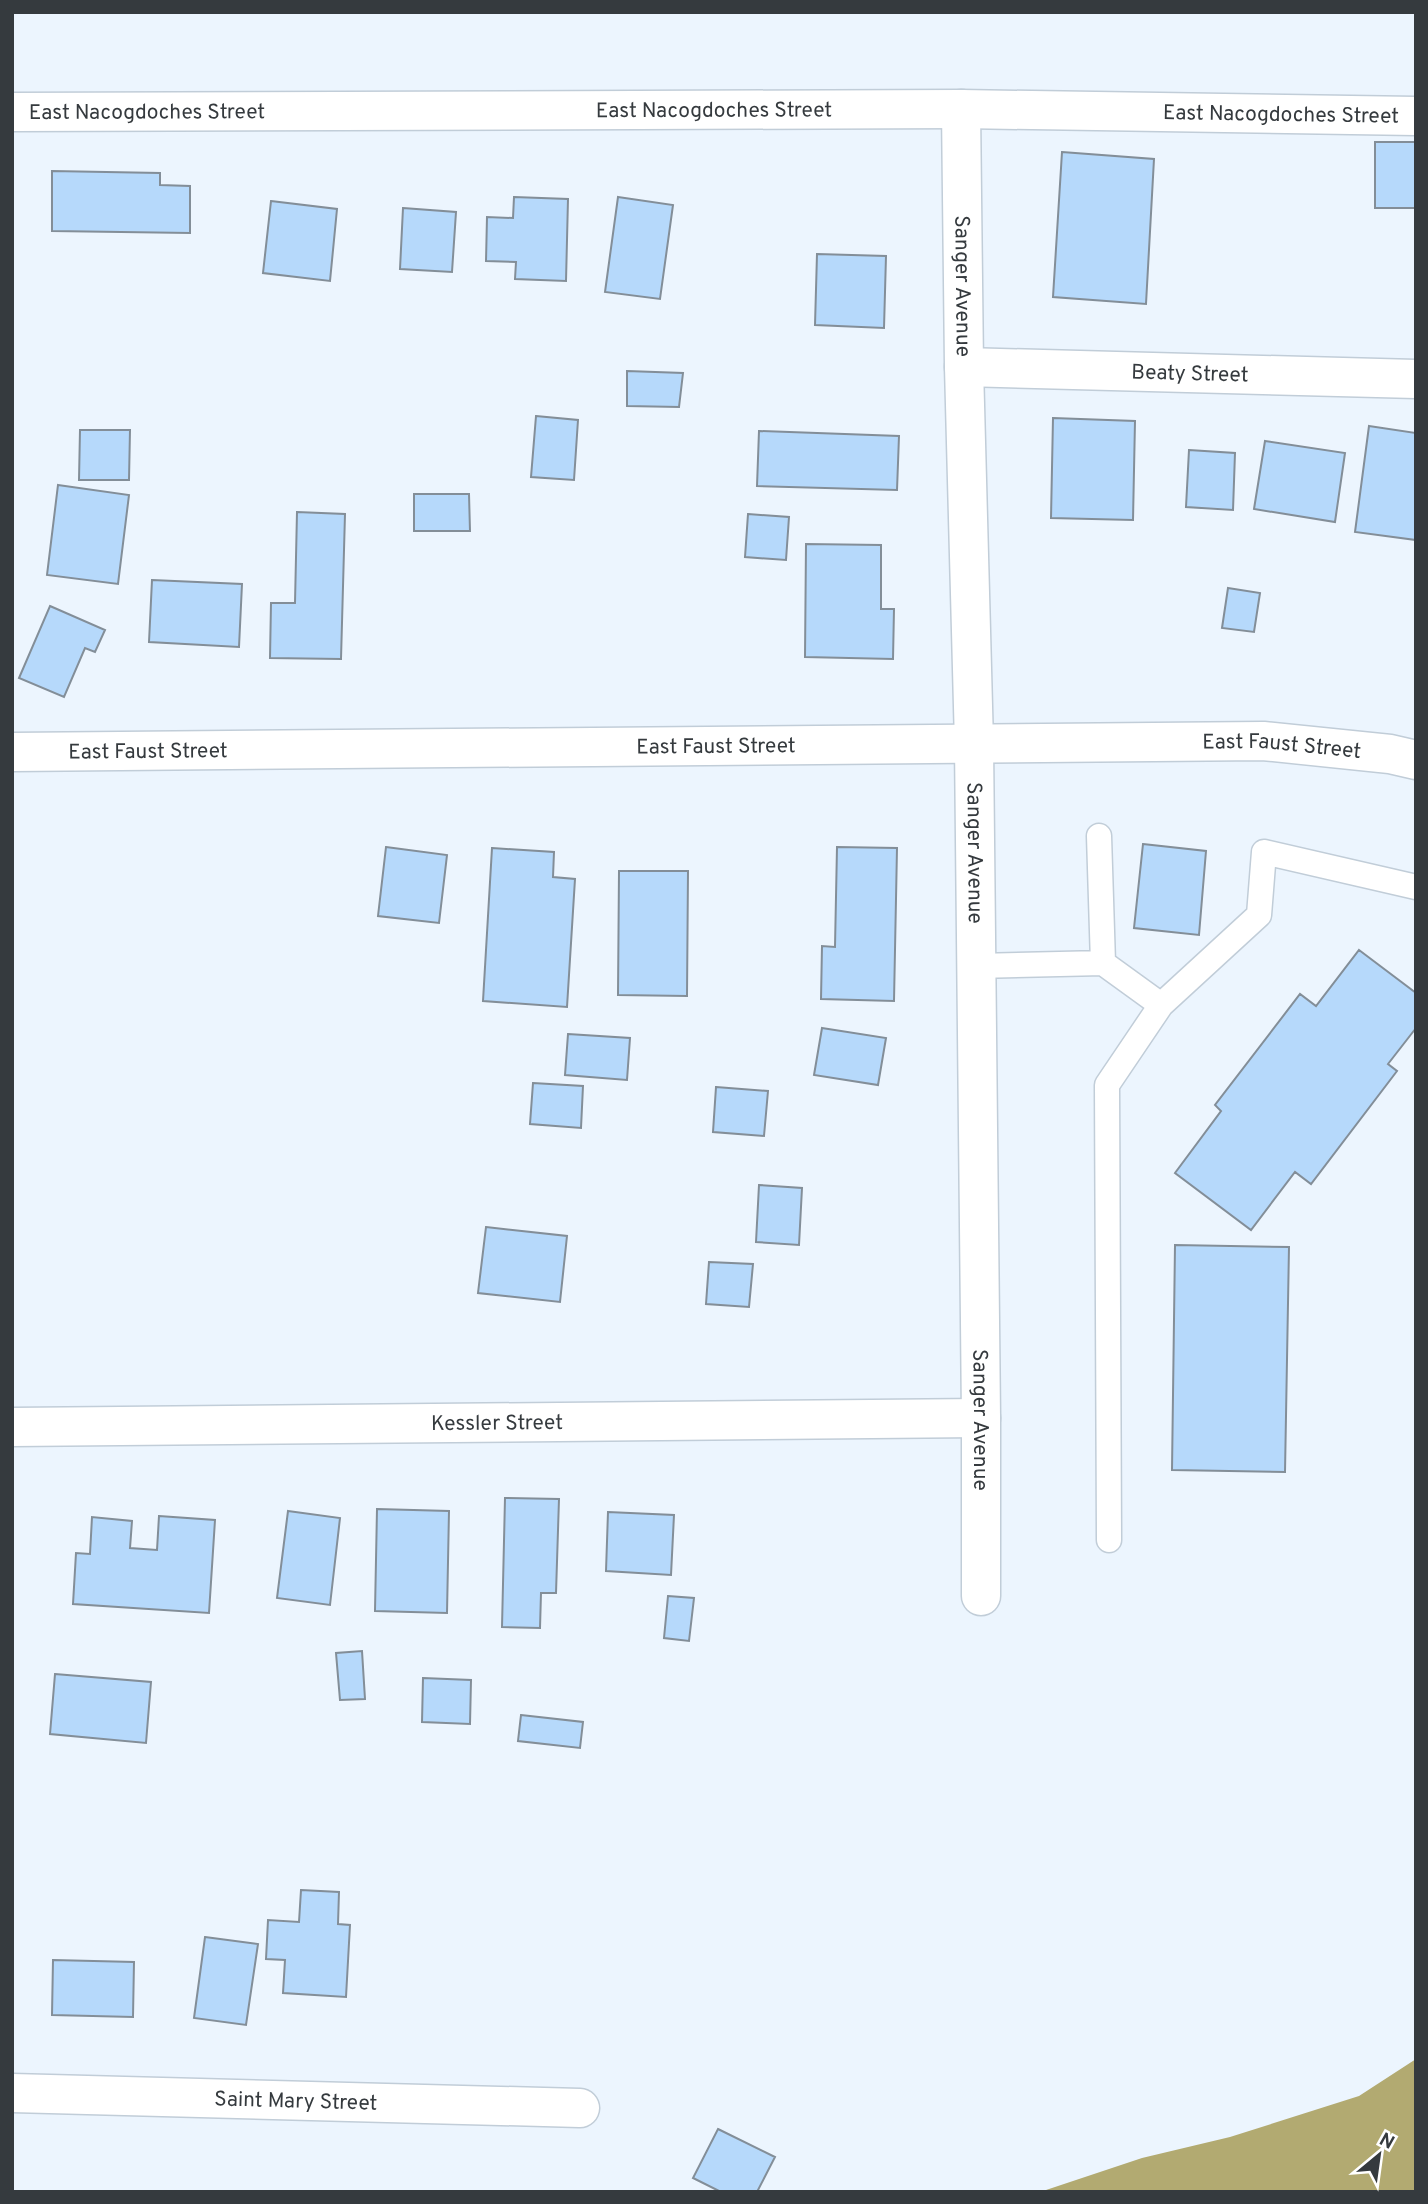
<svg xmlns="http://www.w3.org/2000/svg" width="1428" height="2204" font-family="Overpass,sans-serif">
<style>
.water{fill:#b2aa71}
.building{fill:#b6d9fb;stroke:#838e98;stroke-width:2}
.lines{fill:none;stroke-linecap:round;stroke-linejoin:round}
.lane-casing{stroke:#c1cdd8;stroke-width:27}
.street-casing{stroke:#c1cdd8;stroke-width:41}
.lane{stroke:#fff;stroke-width:24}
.street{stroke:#fff;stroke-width:38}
.labels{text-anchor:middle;stroke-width:6;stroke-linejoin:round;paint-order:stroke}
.street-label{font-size:21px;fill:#353a3e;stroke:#fff}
</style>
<rect width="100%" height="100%" fill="#ecf5fe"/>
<!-- water -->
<path class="water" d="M 1416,2059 L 1416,2192 L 1040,2192 L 1142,2158 L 1230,2137 L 1359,2096 Z"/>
<!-- building -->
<path class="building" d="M 1375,142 L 1416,142 L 1416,208 L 1375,208 Z
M 1062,152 L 1154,159 L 1146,304 L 1053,297 Z
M 52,171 L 160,173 L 160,185 L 190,186 L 190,233 L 52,231 Z
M 514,197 L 568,199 L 566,281 L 515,279 L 516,262 L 486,261 L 487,217 L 513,218 Z
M 618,197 L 673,205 L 660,299 L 605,292 Z
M 271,201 L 337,209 L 330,281 L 263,273 Z
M 403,208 L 456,212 L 452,272 L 400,269 Z
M 817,254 L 886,256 L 884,328 L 815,325 Z
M 627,371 L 683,373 L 679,407 L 627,406 Z
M 536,416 L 578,420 L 574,480 L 531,477 Z
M 1053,418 L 1135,421 L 1133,520 L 1051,518 Z
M 1369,426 L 1416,433 L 1416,540 L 1355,532 Z
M 80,430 L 130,430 L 129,480 L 79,480 Z
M 759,431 L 899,436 L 897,490 L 757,486 Z
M 1265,441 L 1345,453 L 1335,522 L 1254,509 Z
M 1189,450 L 1235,453 L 1233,510 L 1186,507 Z
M 58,485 L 129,495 L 118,584 L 47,575 Z
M 414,494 L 469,494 L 470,531 L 414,531 Z
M 297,512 L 345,514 L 341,659 L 270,658 L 271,603 L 295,603 Z
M 748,514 L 789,517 L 786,560 L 745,557 Z
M 806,544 L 881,545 L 881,609 L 894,609 L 893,659 L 805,657 Z
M 152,580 L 242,584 L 239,647 L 149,642 Z
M 1228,588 L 1260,593 L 1254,632 L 1222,628 Z
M 50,606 L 105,630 L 95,652 L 85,648 L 64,697 L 19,678 Z
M 1143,844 L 1206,851 L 1199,935 L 1134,928 Z
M 386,847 L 447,855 L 439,923 L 378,916 Z
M 837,847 L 897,848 L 894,1001 L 821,999 L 822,946 L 835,947 Z
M 492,848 L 554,852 L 553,877 L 575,879 L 567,1007 L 483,1001 Z
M 619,871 L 688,871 L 687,996 L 618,995 Z
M 1359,950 L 1416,993 L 1416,1028 L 1388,1064 L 1397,1071 L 1311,1184 L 1295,1172 L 1251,1230 L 1175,1173 L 1221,1111 L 1215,1105 L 1300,994 L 1316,1006 Z
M 822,1028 L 886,1038 L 878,1085 L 814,1075 Z
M 568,1034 L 630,1038 L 627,1080 L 565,1075 Z
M 533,1083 L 583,1086 L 581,1128 L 530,1124 Z
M 716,1087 L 768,1091 L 764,1136 L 713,1132 Z
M 759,1185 L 802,1188 L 799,1245 L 756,1242 Z
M 486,1227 L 567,1236 L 560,1302 L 478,1293 Z
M 1175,1245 L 1289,1247 L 1285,1472 L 1172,1470 Z
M 709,1262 L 753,1264 L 749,1307 L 706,1304 Z
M 505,1498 L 559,1499 L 556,1593 L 541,1593 L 540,1628 L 502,1627 Z
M 377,1509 L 449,1511 L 447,1613 L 375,1611 Z
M 288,1511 L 340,1518 L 330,1605 L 277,1598 Z
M 608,1512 L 674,1515 L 671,1575 L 606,1571 Z
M 159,1516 L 215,1520 L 209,1613 L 73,1604 L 76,1553 L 90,1554 L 92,1517 L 132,1521 L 130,1548 L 157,1550 Z
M 668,1596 L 694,1598 L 689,1641 L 664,1638 Z
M 362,1651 L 365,1699 L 340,1700 L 336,1653 Z
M 55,1674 L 151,1682 L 146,1743 L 50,1734 Z
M 423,1678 L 471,1680 L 470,1724 L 422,1722 Z
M 521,1715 L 583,1722 L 580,1748 L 518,1741 Z
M 301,1890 L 339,1892 L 338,1924 L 350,1925 L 346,1997 L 283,1993 L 285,1960 L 266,1959 L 268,1920 L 299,1922 Z
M 205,1937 L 258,1944 L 246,2025 L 194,2018 Z
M 53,1960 L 134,1962 L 133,2017 L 52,2015 Z
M 718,2129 L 775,2157 L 757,2192 L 721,2192 L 693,2178 Z"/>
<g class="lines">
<defs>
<path id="lane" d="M 1099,836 L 1103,963
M 976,966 L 1103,963 L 1161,1005 L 1259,915 L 1264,852 L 1416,887
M 1109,1540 L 1107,1085 L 1161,1005"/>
<g id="street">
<path id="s1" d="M 961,109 L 964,367 L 974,744 L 981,1418 L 981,1596"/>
<path id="s2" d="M 12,112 L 961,109 L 1416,116"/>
<path id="s3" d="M 964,367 L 1416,379"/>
<path id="s4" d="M 12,752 L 1263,741 L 1390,754 L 1416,760"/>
<path id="s5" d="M 12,1427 L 981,1418"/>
<path id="s6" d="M 12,2093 L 580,2108"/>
</g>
</defs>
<!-- lane casing -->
<use href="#lane" class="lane-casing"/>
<!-- street casing -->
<use href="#street" class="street-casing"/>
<!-- lane -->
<use href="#lane" class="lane"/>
<!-- street -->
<use href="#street" class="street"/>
</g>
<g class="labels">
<!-- street labels -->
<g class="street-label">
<text dy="7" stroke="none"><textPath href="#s2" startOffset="702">East Nacogdoches Street</textPath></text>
<text dy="7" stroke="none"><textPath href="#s2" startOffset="135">East Nacogdoches Street</textPath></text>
<text dy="7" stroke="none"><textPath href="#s2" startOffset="1269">East Nacogdoches Street</textPath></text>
<text dy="7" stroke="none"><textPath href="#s1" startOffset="177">Sanger Avenue</textPath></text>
<text dy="7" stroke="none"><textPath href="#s3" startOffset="226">Beaty Street</textPath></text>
<text dy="7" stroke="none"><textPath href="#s4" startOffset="704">East Faust Street</textPath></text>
<text dy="7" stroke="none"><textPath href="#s4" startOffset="1270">East Faust Street</textPath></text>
<text dy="7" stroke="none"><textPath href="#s4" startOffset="136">East Faust Street</textPath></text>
<text dy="7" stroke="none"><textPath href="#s1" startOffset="744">Sanger Avenue</textPath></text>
<text dy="7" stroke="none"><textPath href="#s1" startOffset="1311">Sanger Avenue</textPath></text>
<text dy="7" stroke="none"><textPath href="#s5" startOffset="485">Kessler Street</textPath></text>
<text dy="7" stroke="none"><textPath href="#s6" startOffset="284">Saint Mary Street</textPath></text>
</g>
</g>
<!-- border -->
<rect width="1428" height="2204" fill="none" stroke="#353a3e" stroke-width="28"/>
<!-- north arrow -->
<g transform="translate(1379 2155) rotate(29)" stroke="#ffffff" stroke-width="5" paint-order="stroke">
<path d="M0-5L12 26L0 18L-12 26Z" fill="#353a3e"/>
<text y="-10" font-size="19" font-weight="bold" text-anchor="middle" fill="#353a3e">N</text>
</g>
</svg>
